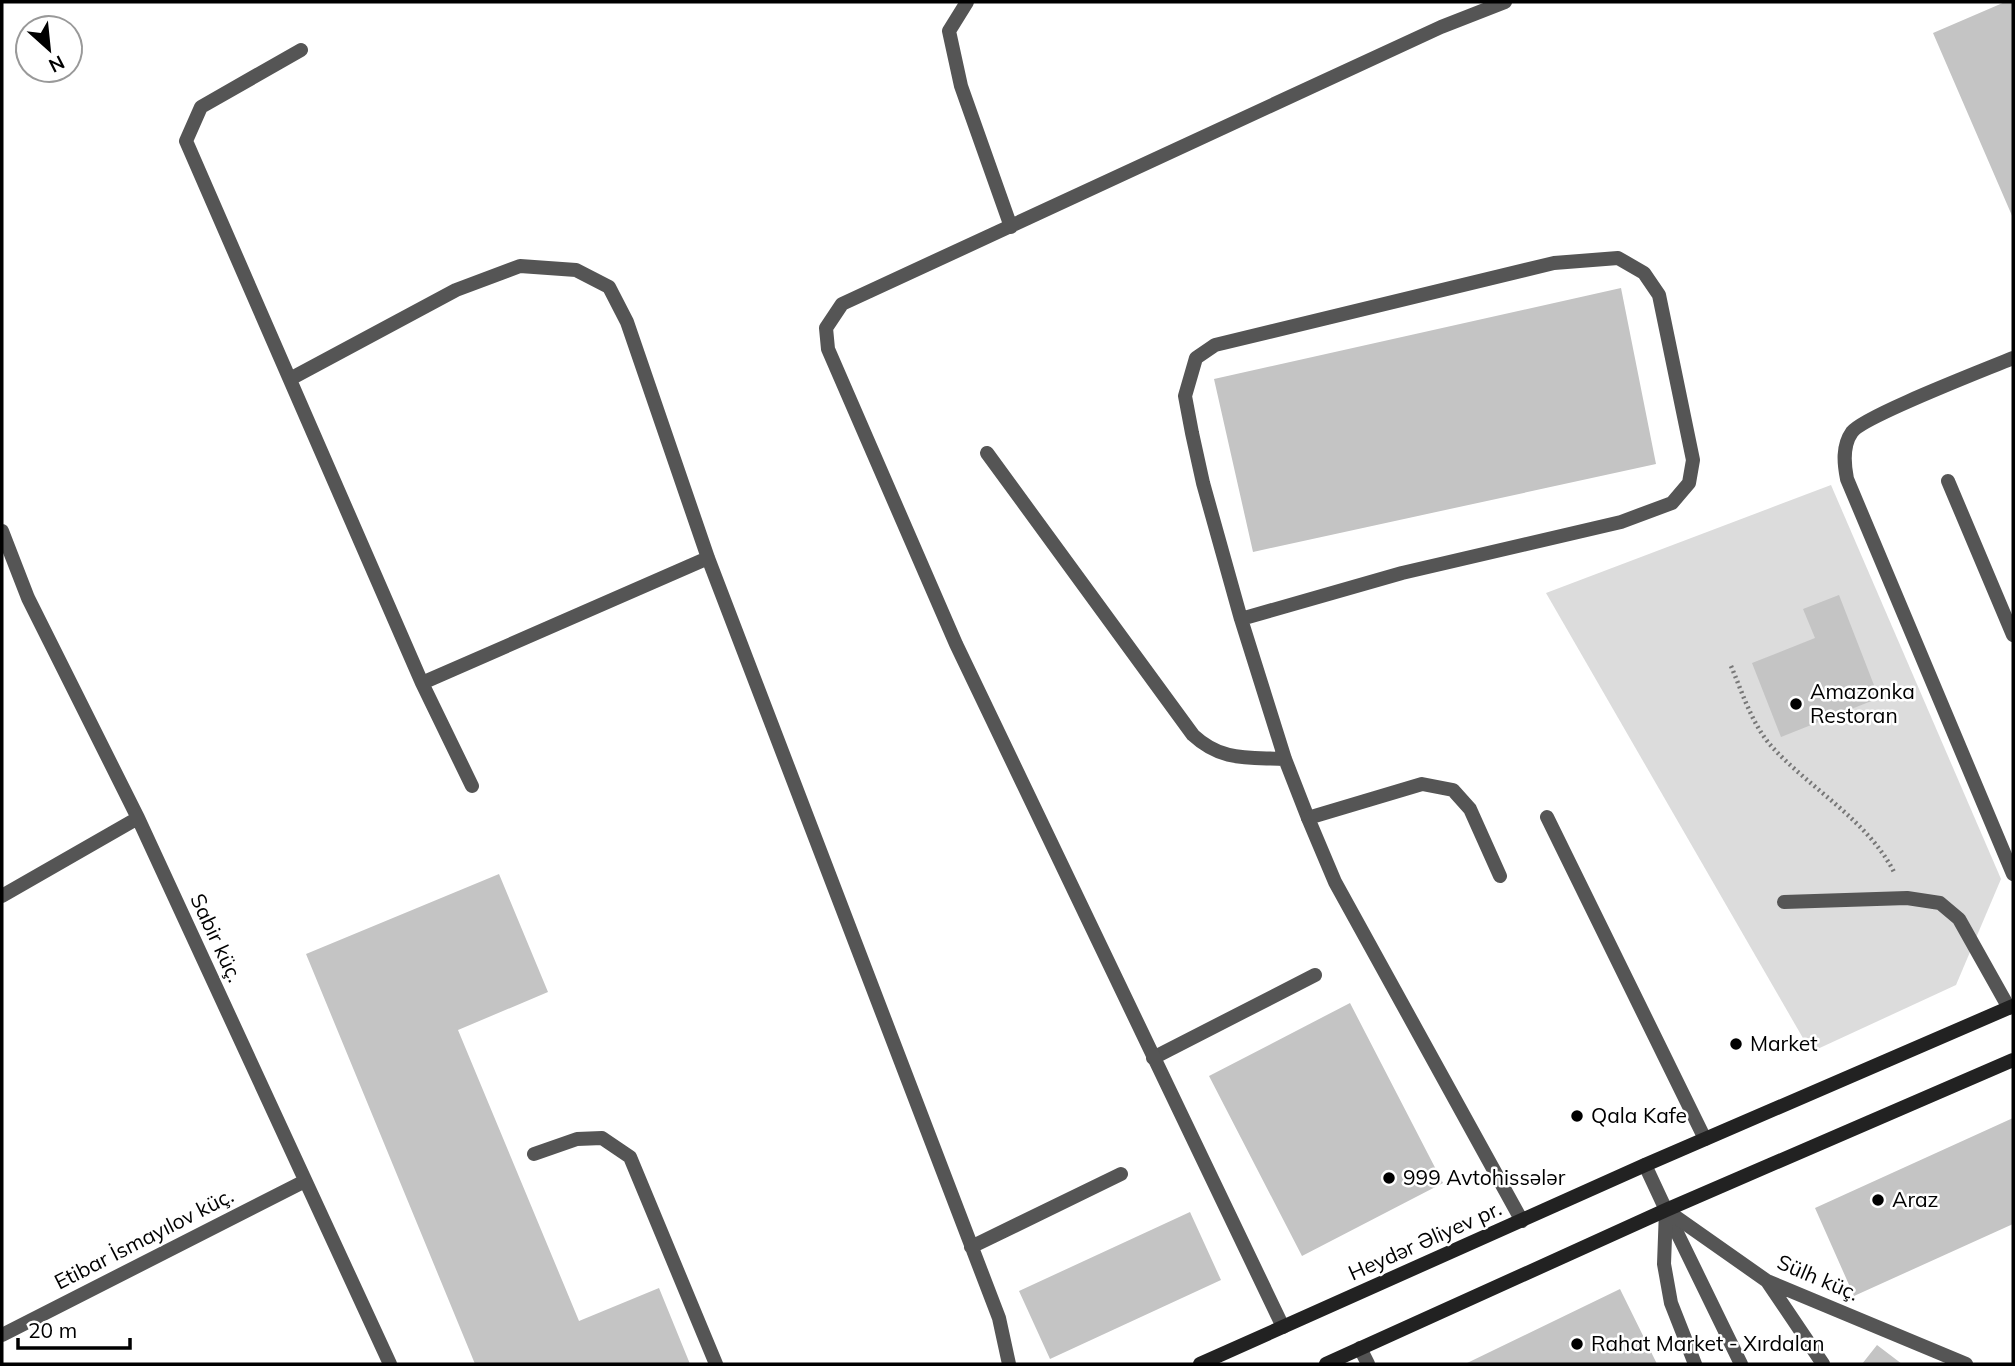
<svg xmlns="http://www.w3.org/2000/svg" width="2015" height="1366" font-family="Mulish,sans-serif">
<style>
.green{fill:#dcdcdc}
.building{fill:#c4c4c4}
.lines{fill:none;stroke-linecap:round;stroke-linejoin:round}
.path{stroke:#777;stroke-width:4.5;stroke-dasharray:2 3.5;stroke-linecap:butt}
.lane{stroke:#555;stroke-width:14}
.street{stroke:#555;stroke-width:14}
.secondary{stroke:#222;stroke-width:14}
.poi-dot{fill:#000;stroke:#fff;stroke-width:2.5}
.labels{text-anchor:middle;stroke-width:5;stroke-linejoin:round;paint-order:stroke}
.poi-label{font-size:21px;fill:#000;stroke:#fff;text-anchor:start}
.street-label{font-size:21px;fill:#000;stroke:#fff}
</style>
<rect width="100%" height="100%" fill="#fff"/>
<!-- green -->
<path class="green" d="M 1831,485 L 2001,879 L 1956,985 L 1811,1052 L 1546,593 Z"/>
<!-- building -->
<path class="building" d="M 2005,2 L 2013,2 L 2013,218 L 1933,33 Z
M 1621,288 L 1656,464 L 1253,552 L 1214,379 Z
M 1839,595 L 1879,698 L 1781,737 L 1752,663 L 1815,638 L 1803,609 Z
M 499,874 L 548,992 L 458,1030 L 579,1321 L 659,1288 L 690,1364 L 475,1364 L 306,954 Z
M 1350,1003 L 1443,1183 L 1302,1256 L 1209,1076 Z
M 2013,1118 L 2013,1224 L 1854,1296 L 1815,1208 Z
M 1190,1212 L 1221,1280 L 1050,1359 L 1019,1291 Z
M 1620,1289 L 1657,1364 L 1465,1364 Z
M 1877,1345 L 1902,1364 L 1862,1364 Z"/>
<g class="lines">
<!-- path -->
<path class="path" d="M 1731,666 C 1743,694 1752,725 1773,748 C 1811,789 1868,821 1894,872"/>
<!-- lane -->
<path class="lane" d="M 301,50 L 201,107 L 186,141 L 422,683 L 472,786
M 2013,358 C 1987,369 1864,416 1852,432 C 1842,446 1844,464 1847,479 L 2013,874
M 290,379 L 456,290 L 520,266 L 576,270 L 609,287 L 627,322 L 708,558 L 999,1318 L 1009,1364
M 987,453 L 1193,735 C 1222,762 1248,757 1285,759
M 1948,481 L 2013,635
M 1241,619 L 1402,573 L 1621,522 L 1672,503 L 1689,483 L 1693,460 L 1659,295 L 1644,273 L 1618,258 L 1554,263 L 1215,345 L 1196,358 L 1185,396 L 1192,433 L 1203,483 L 1241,619 L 1285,759 L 1308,818
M 422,683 L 708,558
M 1784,902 L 1907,898 L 1940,903 L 1959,919 L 2009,1008
M 1153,1058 L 1315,975
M 534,1154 L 577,1139 L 602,1138 L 630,1157 L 716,1364
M 1666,1210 L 1741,1364
M 971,1247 L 1121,1174"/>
<!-- street -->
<path class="street" d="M 967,2 L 949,31 L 961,86 L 1011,227
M 2,531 L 28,598 L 138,818 L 390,1364
M 1547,817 L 1705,1139
M 1500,876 L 1470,809 L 1453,790 L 1422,784 L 1308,818 L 1335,882 L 1522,1221
M 2,896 L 138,818
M 1645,1165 L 1666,1210 L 1664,1264 L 1671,1303 L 1695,1364
M 1666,1210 L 1767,1281 L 1966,1364
M 1767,1281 L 1823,1364
M 1283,1327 L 956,644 L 828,349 L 826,328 L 842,304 L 1441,27 L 1505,2
M 2,1335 L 305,1181
M 1360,1348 L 1368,1364"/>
<!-- secondary -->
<path class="secondary" d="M 1200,1364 L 1645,1165 L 2013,1006
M 1326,1364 L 1666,1210 L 2013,1060"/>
</g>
<!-- markers -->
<g class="poi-dot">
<circle cx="1796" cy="704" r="7"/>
<circle cx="1736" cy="1044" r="7"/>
<circle cx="1577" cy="1116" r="7"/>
<circle cx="1389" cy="1178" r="7"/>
<circle cx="1878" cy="1200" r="7"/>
<circle cx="1577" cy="1344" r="7"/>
</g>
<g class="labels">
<!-- poi labels -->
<g class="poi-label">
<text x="1810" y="699">Amazonka<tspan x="1810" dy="24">Restoran</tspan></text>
<text x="1750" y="1051">Market</text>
<text x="1591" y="1123">Qala Kafe</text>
<text x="1403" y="1185">999 Avtohissələr</text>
<text x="1892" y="1207">Araz</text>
<text x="1591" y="1351">Rahat Market - Xırdalan</text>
</g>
<!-- street labels -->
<g class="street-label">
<text transform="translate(216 938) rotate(65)" y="7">Sabir küç.</text>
<text transform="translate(144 1239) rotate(-27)" y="7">Etibar İsmayılov küç.</text>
<text transform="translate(1425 1241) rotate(-24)" y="7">Heydər Əliyev pr.</text>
<text transform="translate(1818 1278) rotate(23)" y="7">Sülh küç.</text>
</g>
</g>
<!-- border -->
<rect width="2015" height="1366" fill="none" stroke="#000000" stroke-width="7"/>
<!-- north arrow -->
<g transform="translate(49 49) rotate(153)"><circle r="33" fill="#ffffff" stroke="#999999" stroke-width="2"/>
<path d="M0-5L12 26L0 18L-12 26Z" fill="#000000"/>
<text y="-10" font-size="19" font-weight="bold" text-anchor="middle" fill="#000000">N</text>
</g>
<!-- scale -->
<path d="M18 1338v10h112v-10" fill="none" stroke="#000000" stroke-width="3.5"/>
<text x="28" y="1338" font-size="21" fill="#000000" stroke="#ffffff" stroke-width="5" paint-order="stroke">20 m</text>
</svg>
